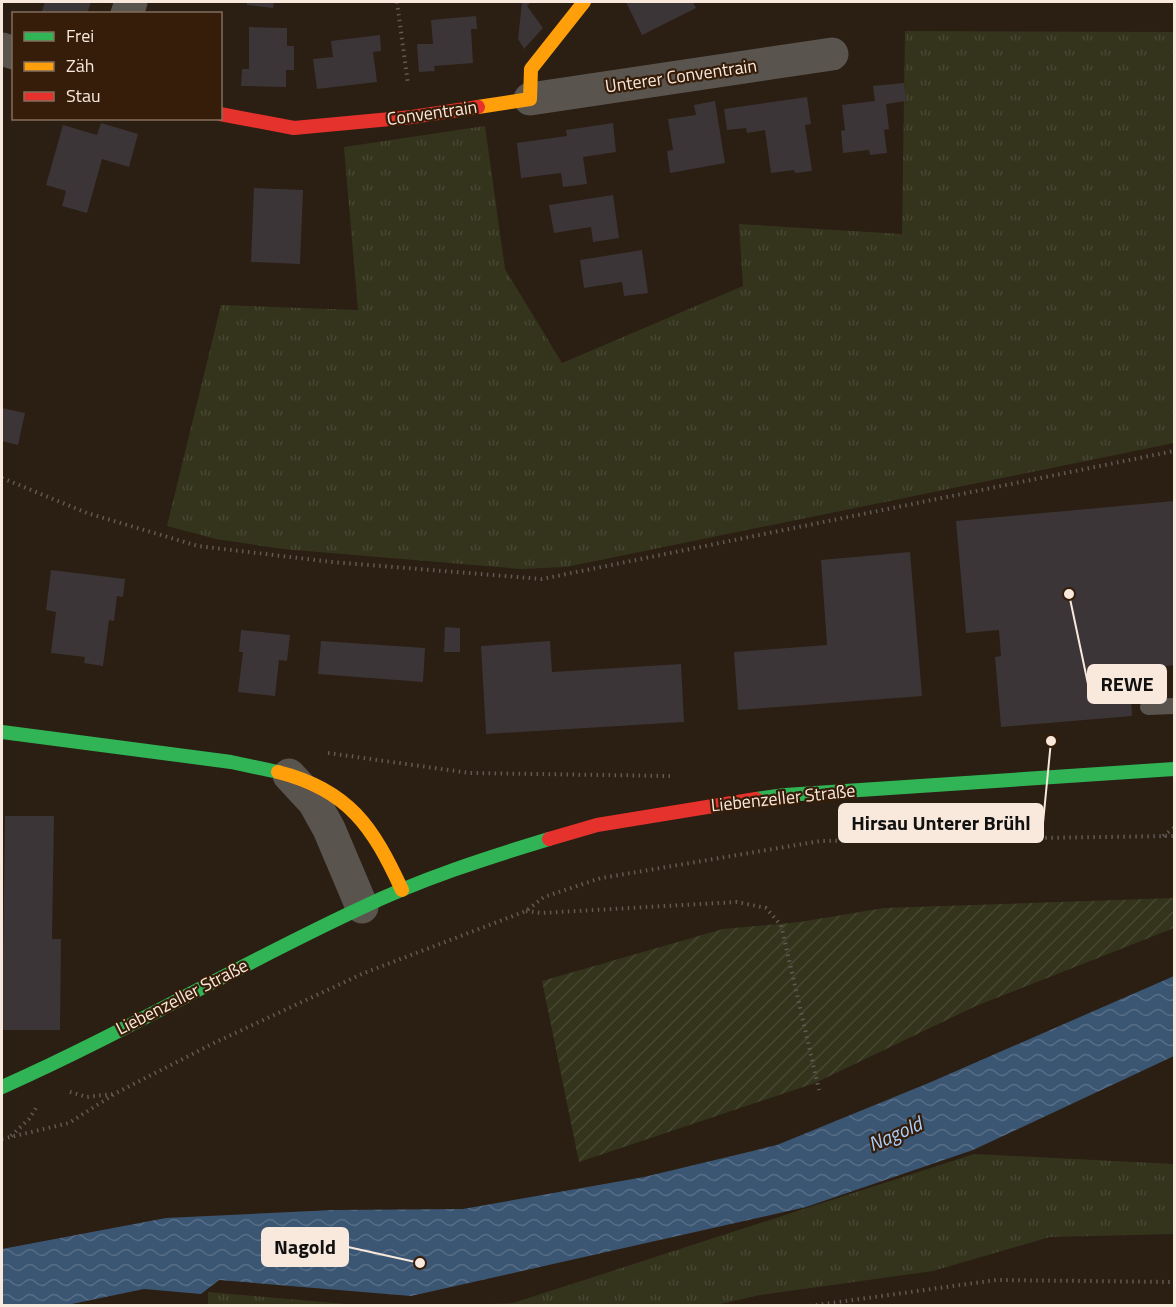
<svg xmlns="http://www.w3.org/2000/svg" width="1176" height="1307" font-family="'Titillium Web',sans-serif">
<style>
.grass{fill:url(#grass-tufts)}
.garden{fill:url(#garden-furrows)}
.water{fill:url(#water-waves)}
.building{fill:#3c3537}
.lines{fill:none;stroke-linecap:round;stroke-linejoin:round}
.path{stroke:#615a54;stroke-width:4;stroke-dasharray:1.5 4.5;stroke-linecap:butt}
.lane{stroke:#5a544f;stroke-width:16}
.street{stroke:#5a544f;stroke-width:33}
.fast{stroke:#30b455;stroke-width:14}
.slow{stroke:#ff9f0a;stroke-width:14}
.jam{stroke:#e5322d;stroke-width:14}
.labels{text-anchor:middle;stroke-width:4.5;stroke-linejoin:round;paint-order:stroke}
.street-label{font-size:18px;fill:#f9e8dc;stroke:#351d09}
.water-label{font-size:20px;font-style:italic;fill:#a9d0fd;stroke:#351d09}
.leader{fill:none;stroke:#f9e8dc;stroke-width:2}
.callout-dot{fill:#f9e8dc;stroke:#351d09;stroke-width:2}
.callout{fill:#f9e8dc;stroke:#f9e8dc;stroke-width:2}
.callout-label{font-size:20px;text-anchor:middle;font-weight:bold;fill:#111}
</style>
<defs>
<pattern id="grass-tufts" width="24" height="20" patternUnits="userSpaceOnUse" patternTransform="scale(1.5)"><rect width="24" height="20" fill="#34341d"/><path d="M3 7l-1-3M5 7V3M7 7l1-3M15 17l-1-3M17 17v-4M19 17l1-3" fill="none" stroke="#484832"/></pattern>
<pattern id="garden-furrows" width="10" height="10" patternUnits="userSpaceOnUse" patternTransform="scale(1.5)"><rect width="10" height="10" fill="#34341d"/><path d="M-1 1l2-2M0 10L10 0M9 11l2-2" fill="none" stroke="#484832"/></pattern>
<pattern id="water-waves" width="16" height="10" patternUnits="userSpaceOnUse" patternTransform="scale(1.5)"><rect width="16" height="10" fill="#3b5673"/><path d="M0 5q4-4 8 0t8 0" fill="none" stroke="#586e86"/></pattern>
</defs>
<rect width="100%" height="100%" fill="#2b1e13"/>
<!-- grass -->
<path class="grass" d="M 905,31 L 1174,32 L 1174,443 L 566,567 L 521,569 L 283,549 L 216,539 L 167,526 L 221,305 L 358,310 L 344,147 L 485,126 L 505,269 L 562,363 L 743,286 L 739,224 L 902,234 Z
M 974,1154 L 1174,1164 L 1174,1234 L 1050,1237 L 933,1271 L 760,1295 L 716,1305 L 466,1305 L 513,1303 Z
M 208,1292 L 357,1305 L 208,1305 Z"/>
<!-- garden -->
<path class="garden" d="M 1174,898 L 1174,928 L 976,1006 L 815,1083 L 579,1162 L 542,981 L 723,929 L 800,922 L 884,908 Z"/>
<!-- water -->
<path class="water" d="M 1174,976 L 1174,1056 L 973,1150 L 806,1207 L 411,1296 L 219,1280 L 201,1294 L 144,1289 L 67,1305 L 2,1305 L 2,1249 L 166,1218 L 333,1210 L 463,1209 L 644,1177 L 777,1145 L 931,1082 Z"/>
<!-- building -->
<path class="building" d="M 45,2 L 91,2 L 87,14 L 41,14 Z
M 247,2 L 274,2 L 273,8 L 247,5 Z
M 522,2 L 531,2 L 527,6 L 543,28 L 524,49 L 518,39 Z
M 626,2 L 693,2 L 696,8 L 642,35 Z
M 476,16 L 477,29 L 471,29 L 473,63 L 434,66 L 435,71 L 419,72 L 417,44 L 433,44 L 431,20 Z
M 249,27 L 287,28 L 287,46 L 294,46 L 294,70 L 286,70 L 286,87 L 241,86 L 242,69 L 249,69 Z
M 380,35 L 381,51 L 373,52 L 377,82 L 317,89 L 313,59 L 333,57 L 331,41 Z
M 904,83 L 906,101 L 886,104 L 889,129 L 884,130 L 887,153 L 870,155 L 869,150 L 843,153 L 841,131 L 845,130 L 842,105 L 875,101 L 873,86 Z
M 807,97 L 811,124 L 805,125 L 812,171 L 795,173 L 794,170 L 771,173 L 765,130 L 747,133 L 746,128 L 727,130 L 724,109 Z
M 715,101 L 725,163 L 670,173 L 667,151 L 673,150 L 668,119 L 696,115 L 694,105 Z
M 101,123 L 138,134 L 129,167 L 102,159 L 87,213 L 62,206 L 66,191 L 46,185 L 63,125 L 97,135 Z
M 613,123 L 616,152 L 583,157 L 587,184 L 563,187 L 561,173 L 521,178 L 517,143 L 567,136 L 566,130 Z
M 254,188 L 303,190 L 300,264 L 251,262 Z
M 613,195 L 619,238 L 593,242 L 591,227 L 554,233 L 549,205 Z
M 642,250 L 648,293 L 624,296 L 622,282 L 584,288 L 580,260 Z
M 2,408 L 25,413 L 18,445 L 2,441 Z
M 1174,501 L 1174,665 L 1150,668 L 1152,694 L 1131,696 L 1132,716 L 1001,727 L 995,657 L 1001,656 L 999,630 L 966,633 L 956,521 Z
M 910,552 L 922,696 L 738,710 L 734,652 L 827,645 L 821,560 Z
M 51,570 L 125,579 L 123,597 L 117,596 L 114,621 L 109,620 L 103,666 L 84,663 L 85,657 L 51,653 L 56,612 L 46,610 Z
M 445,627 L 460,628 L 460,652 L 444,652 Z
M 241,630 L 290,635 L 287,661 L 279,660 L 275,696 L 238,692 L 243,652 L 239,652 Z
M 321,641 L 425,648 L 423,682 L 318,674 Z
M 550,641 L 552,672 L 681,664 L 684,722 L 486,734 L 481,646 Z
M 5,816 L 54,816 L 52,939 L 61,939 L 60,1030 L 2,1030 Z"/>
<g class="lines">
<!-- path -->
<path class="path" d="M 397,2 L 408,84
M 2,478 L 87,513 L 198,546 L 332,562 L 542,579 L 1174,451
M 328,753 L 470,773 L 670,776
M 1163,836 L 1174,828
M 526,911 L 541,913 L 737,902 L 766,908 L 781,925 L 819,1090
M 70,1092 L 87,1097 L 112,1094
M 11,1136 L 29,1119 L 36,1108
M 2,1139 L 69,1123 L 116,1093 L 214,1043 L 364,973 L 526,911 L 544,897 L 601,878 L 820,841 L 1174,836
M 810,1306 L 996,1280 L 1174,1282"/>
<!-- lane -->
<path class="lane" d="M 1148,707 L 1174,706"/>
<!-- street -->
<path class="street" d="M 127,14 L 131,2
M 2,49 L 14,53
M 530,99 L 832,54
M 289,775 L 314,802 L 329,829 L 362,907"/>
<!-- fast -->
<path class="fast" d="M 2,732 L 231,762 L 278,772
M 756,799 L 785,795 L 1174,769
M 2,1087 C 124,1033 240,964 361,908 C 421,879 486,858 549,839"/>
<!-- slow -->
<path class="slow" d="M 478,107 L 530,99 L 531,69 L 584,2
M 278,772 C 349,790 373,827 402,890"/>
<!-- jam -->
<path class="jam" d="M 220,114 L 294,128 L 412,117 L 478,107
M 549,839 L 597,825 L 756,799"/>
</g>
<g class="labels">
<!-- street labels -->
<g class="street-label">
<text transform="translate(681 76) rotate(-8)" y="6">Unterer Conventrain</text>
<text transform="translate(432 113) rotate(-8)" y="6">Conventrain</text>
<text transform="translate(783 798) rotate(-6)" y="6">Liebenzeller Straße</text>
<text transform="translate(182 997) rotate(-27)" y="6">Liebenzeller Straße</text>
</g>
<!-- water labels -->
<g class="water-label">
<text transform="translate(895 1134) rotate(-24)" y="7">Nagold</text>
</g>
</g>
<!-- callouts -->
<path class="leader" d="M1069 594L1088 684M1051 741L1043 823M420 1263L348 1247"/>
<g class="callout-dot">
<circle cx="1069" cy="594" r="6"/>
<circle cx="1051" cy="741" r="6"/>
<circle cx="420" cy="1263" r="6"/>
</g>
<g class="callout">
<rect x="1088" y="665" width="78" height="38" rx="6"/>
<rect x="839" y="804" width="204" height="38" rx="6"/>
<rect x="262" y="1228" width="86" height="38" rx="6"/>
</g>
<g class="callout-label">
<text x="1127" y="691">REWE</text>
<text x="941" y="830">Hirsau Unterer Brühl</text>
<text x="305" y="1254">Nagold</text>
</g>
<!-- border -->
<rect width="1176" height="1307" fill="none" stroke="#f9e8dc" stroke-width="6"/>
<!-- legend -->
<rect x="12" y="12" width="210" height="108" fill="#351d09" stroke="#836e5d" stroke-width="1.5"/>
<rect x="24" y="32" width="30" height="9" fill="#30b455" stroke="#836e5d" stroke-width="1.5"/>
<text x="66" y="42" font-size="18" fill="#f9e8dc">Frei</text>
<rect x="24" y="62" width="30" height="9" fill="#ff9f0a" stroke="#836e5d" stroke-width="1.5"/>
<text x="66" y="72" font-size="18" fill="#f9e8dc">Zäh</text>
<rect x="24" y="92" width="30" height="9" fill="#e5322d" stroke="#836e5d" stroke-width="1.5"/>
<text x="66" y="102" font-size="18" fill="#f9e8dc">Stau</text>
</svg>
